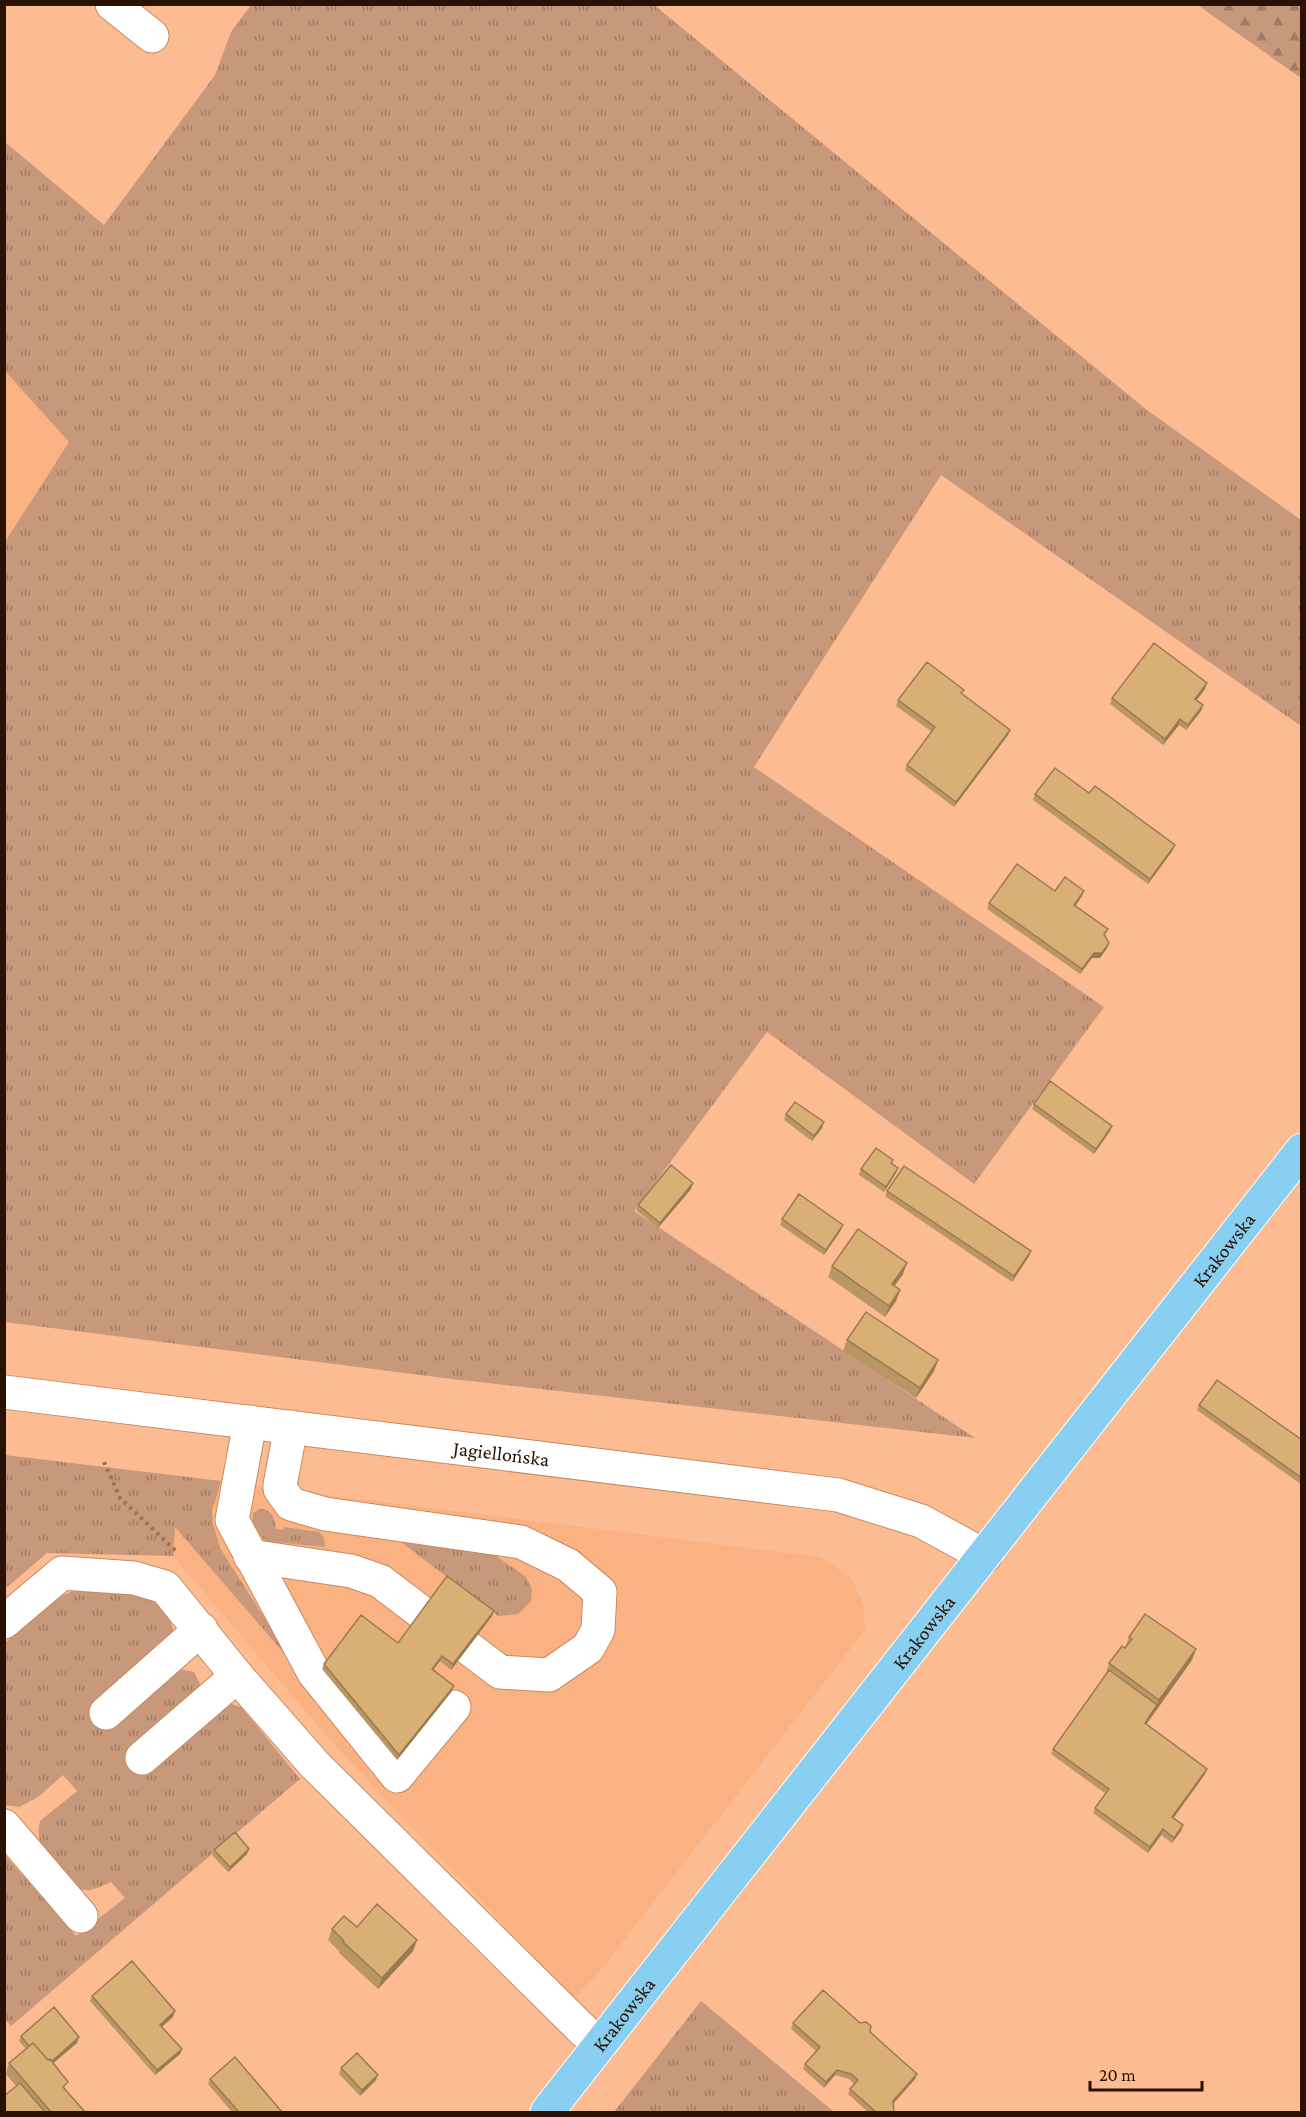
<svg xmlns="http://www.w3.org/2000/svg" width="1306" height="2117" font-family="'Crimson Pro',serif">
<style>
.built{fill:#fab283}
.grass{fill:url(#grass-tufts)}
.forest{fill:url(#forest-firs)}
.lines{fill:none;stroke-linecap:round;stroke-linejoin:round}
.minor-casing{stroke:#c78a61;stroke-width:35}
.major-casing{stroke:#fff;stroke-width:35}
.path{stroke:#9e6f51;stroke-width:4;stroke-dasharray:3 4.5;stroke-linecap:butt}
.minor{stroke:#fff;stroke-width:33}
.major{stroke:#88cff1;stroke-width:33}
.wall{fill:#bb9665}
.shaded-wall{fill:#997a53}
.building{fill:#daaf76;stroke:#997a53;stroke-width:1.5}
.labels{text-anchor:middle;stroke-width:4.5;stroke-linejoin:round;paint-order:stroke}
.street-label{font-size:20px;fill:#291203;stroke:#fdbb91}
</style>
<defs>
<pattern id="grass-tufts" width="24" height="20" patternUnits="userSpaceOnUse" patternTransform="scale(1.5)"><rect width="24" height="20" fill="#c8987a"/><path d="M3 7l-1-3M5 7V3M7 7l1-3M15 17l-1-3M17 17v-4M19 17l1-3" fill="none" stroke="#a27b62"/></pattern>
<pattern id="forest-firs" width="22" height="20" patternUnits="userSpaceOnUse" patternTransform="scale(1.5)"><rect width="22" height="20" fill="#c8987a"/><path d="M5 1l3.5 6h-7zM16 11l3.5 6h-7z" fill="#a27b62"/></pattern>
</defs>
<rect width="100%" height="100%" fill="#fdbb91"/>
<!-- built -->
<path class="built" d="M 5,371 L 69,442 L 5,542 Z
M 137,1471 L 820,1557 L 851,1578 L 864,1605 L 865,1630 L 600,1971 L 574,1999 L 336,1747 L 173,1556 L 175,1526 Z"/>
<!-- grass -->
<path class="grass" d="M 251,5 L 654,5 L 1147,410 L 1301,520 L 1301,726 L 941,475 L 754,767 L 1104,1007 L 974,1184 L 767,1032 L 634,1211 L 975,1438 L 452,1379 L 5,1322 L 5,542 L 69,442 L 5,371 L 5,142 L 104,225 L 215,75 L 231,32 Z
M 5,1455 L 221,1481 L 212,1511 L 213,1524 L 220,1548 L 295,1666 L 175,1527 L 173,1556 L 47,1553 L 5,1589 Z
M 260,1509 C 272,1509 275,1518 276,1529 L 283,1530 L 284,1527 L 319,1532 L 324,1538 L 325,1547 L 265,1541 C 258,1533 251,1524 253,1513 Z
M 401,1542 L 495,1555 L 526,1577 L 532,1589 L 531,1601 L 518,1614 L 498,1616 Z
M 77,1589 C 109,1591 156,1585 171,1623 C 176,1637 177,1654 179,1669 L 194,1672 L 201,1686 L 228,1703 L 241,1707 L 300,1779 L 11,2026 L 4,2018 L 4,1854 L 76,1936 L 125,1898 L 111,1882 C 102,1886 94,1891 84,1890 C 67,1888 41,1852 39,1836 C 38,1832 39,1826 40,1821 L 77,1791 L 63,1775 L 38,1797 L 19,1807 L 5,1805 L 5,1643 L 53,1600 Z
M 701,2001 L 834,2112 L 614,2112 Z"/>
<!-- forest -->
<path class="forest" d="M 1198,5 L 1301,5 L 1301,78 L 1206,11 Z"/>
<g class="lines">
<defs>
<g id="minor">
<path d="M 112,4 L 152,36"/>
<path id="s1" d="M 4,1392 L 838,1495 L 921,1521 L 985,1556"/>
<path d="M 250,1422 L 232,1520 L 314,1673 L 397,1776 L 454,1707"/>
<path d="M 250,1556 L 351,1571 L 380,1581 L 500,1672 L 549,1675 L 588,1648 L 598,1630 L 600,1592 L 568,1565 L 521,1542 L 325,1514 L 291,1504 L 280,1489 L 280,1485 L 291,1427"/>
<path d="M 4,1622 L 62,1573 L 134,1578 L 165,1587 L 237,1676 L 315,1765 L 599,2046"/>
<path d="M 106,1713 L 201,1629"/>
<path d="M 142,1758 L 237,1676"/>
<path d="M 4,1826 L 81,1916"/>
</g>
<g id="major">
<path id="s2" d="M 547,2112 L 1302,1150"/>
</g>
</defs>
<!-- minor casing -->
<use href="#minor" class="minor-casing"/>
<!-- major casing -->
<use href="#major" class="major-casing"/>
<!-- path -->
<path class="path" d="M 104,1462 L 120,1498 L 177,1552"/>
<!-- minor -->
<use href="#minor" class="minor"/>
<!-- major -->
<use href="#major" class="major"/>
</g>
<!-- wall -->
<path class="wall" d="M 1205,689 L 1196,700 L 1203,705 L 1201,711 L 1186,730 L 1179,725 L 1163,745 L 1110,704 L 1112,698 Z
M 962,694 L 1008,735 L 954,807 L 905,770 L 907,765 L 932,732 L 896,706 L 898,700 Z
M 1035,794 L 1173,850 L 1148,884 L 1033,800 Z
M 1055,891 L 1082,896 L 1075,906 L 1105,936 L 1109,943 L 1107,948 L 1100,958 L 1092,958 L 1080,974 L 987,909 L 989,903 Z
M 1034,1104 L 1112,1126 L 1110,1131 L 1094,1154 L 1032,1109 Z
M 786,1114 L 822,1128 L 812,1141 L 784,1120 Z
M 861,1169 L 896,1173 L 884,1192 L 859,1175 Z
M 691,1189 L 658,1228 L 636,1210 L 638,1205 Z
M 887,1191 L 1029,1256 L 1012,1282 L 885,1196 Z
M 782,1219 L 841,1230 L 824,1255 L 780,1225 Z
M 832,1266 L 903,1274 L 894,1286 L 900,1290 L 896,1301 L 885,1317 L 828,1277 Z
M 847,1340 L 938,1360 L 934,1371 L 916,1398 L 843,1351 Z
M 1199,1405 L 1302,1440 L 1302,1485 L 1197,1410 Z
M 494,1611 L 492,1616 L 451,1670 L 440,1661 L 433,1670 L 452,1691 L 397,1760 L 322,1669 L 324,1664 L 398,1643 Z
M 1129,1637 L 1196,1649 L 1192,1660 L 1146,1724 L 1205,1774 L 1173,1818 L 1183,1825 L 1181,1831 L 1172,1843 L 1161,1835 L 1148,1853 L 1093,1813 L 1095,1808 L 1106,1794 L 1051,1754 L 1053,1749 L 1106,1675 L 1106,1674 L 1109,1663 L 1125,1648 Z
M 214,1850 L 247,1854 L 228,1872 L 212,1855 Z
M 357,1927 L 417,1940 L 413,1951 L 378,1989 L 339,1953 L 339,1951 L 328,1940 L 332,1929 Z
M 92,1996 L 173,2017 L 162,2027 L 182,2049 L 180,2054 L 155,2075 L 90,2001 Z
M 793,2023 L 870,2032 L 917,2074 L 915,2079 L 893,2104 L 894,2112 L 868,2112 L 848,2094 L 850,2089 L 854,2084 L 849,2079 L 835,2075 L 824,2088 L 803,2069 L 805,2064 L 816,2051 L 791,2029 Z
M 21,2036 L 77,2043 L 53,2063 L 66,2090 L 85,2112 L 4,2112 L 16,2086 L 6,2074 L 9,2063 L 26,2049 L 19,2041 Z
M 341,2068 L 376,2080 L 360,2096 L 339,2074 Z
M 210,2079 L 282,2112 L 232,2112 L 208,2084 Z"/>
<!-- shaded-wall -->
<path class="shaded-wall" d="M 1207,683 L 1205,689 L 1193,705 L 1195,699 Z
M 1203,705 L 1201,711 L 1186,730 L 1188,725 Z
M 1180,719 L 1179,725 L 1163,745 L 1165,739 Z
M 1010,730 L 1008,735 L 954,807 L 956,802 Z
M 1175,845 L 1173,850 L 1148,884 L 1150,879 Z
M 1084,891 L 1082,896 L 1072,911 L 1074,905 Z
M 1109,943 L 1107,948 L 1100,958 L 1092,958 L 1080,974 L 1082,969 L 1094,953 Z
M 824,1122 L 822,1128 L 812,1141 L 814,1136 Z
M 1112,1126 L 1110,1131 L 1094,1154 L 1096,1149 Z
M 898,1168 L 896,1173 L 884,1192 L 886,1187 Z
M 693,1183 L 691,1189 L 658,1228 L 660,1223 Z
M 843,1225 L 841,1230 L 824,1255 L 826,1250 Z
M 1031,1251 L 1029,1256 L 1012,1282 L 1014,1276 Z
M 907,1263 L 903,1274 L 888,1295 L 892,1284 Z
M 900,1290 L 896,1301 L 885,1317 L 889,1306 Z
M 938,1360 L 934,1371 L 916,1398 L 920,1388 Z
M 494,1611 L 492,1616 L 451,1670 L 453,1664 Z
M 1196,1649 L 1192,1660 L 1143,1729 L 1145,1723 L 1157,1705 L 1159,1700 Z
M 442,1656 L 440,1661 L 430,1674 L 432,1669 Z
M 454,1686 L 452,1691 L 397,1760 L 399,1755 Z
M 1207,1769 L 1205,1774 L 1170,1823 L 1172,1817 Z
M 1183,1825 L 1181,1831 L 1172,1843 L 1174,1838 Z
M 1163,1829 L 1161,1835 L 1148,1853 L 1150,1847 Z
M 249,1849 L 247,1854 L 228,1872 L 230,1867 Z
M 417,1940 L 413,1951 L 378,1989 L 382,1978 Z
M 175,2011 L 173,2017 L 158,2030 L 160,2025 Z
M 79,2037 L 77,2043 L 44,2071 L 46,2066 Z
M 182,2049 L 180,2054 L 155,2075 L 157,2070 Z
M 837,2070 L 835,2075 L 824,2088 L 826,2082 Z
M 917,2074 L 915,2079 L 891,2106 L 893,2101 Z
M 378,2075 L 376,2080 L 360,2096 L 362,2090 Z"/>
<!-- building -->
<path class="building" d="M 1154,643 L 1207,683 L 1195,699 L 1203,705 L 1188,725 L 1180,719 L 1165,739 L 1112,698 Z
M 927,662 L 964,690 L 961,693 L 1010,730 L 956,802 L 907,765 L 935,727 L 898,700 Z
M 1055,768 L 1089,793 L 1095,786 L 1175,845 L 1150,879 L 1035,794 Z
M 1017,864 L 1055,891 L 1065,877 L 1084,891 L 1074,905 L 1108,929 L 1104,934 L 1109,943 L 1102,953 L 1094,953 L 1082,969 L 989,903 Z
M 1050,1081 L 1112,1126 L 1096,1149 L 1034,1104 Z
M 795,1102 L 824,1122 L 814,1136 L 786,1114 Z
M 876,1148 L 893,1160 L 891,1163 L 898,1168 L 886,1187 L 861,1169 Z
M 671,1165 L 693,1183 L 660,1223 L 638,1205 Z
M 904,1166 L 1031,1251 L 1014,1276 L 887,1191 Z
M 799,1194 L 843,1225 L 826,1250 L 782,1219 Z
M 858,1229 L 907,1263 L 892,1284 L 900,1290 L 889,1306 L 832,1266 Z
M 866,1312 L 938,1360 L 920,1388 L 847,1340 Z
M 1217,1380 L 1302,1440 L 1302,1478 L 1199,1405 Z
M 447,1576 L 494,1611 L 453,1664 L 442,1656 L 432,1669 L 454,1686 L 399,1755 L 324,1664 L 361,1615 L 398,1643 Z
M 1145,1614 L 1196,1649 L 1159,1700 L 1109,1663 L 1122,1646 L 1125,1648 L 1132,1639 L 1129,1637 Z
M 1109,1670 L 1157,1705 L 1145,1723 L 1207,1769 L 1172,1817 L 1183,1825 L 1174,1838 L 1163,1829 L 1150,1847 L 1095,1808 L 1109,1789 L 1053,1749 Z
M 235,1832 L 249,1849 L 230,1867 L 214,1850 Z
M 377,1904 L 417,1940 L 382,1978 L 343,1942 L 344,1941 L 332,1929 L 344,1916 L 357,1927 Z
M 132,1961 L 175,2011 L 160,2025 L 182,2049 L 157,2070 L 92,1996 Z
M 823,1990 L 860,2023 L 866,2022 L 871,2026 L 870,2032 L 917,2074 L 893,2101 L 894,2112 L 876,2112 L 850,2089 L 858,2080 L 851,2074 L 837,2070 L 826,2082 L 805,2064 L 820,2047 L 793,2023 Z
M 54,2007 L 79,2037 L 52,2061 L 50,2059 L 48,2060 L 33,2043 L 29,2046 L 21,2036 Z
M 33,2043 L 48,2060 L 50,2059 L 68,2082 L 63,2087 L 85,2112 L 51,2112 L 9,2063 Z
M 357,2053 L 378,2075 L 362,2090 L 341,2068 Z
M 235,2057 L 282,2112 L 239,2112 L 210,2079 Z
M 20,2083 L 45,2112 L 4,2112 L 4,2096 Z"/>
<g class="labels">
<!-- street labels -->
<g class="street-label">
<text dy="7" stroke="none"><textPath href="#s2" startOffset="1096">Krakowska</textPath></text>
<text dy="7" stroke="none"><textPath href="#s1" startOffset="501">Jagiellońska</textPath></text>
<text dy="7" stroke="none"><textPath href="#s2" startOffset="610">Krakowska</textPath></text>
<text dy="7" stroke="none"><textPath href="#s2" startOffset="124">Krakowska</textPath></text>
</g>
</g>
<!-- border -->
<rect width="1306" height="2117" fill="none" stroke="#291203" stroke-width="12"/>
<!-- scale -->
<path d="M1090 2081v9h112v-9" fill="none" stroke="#291203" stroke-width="3"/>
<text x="1099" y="2081" font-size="18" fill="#291203" stroke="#fdbb91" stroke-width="4.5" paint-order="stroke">20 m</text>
</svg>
